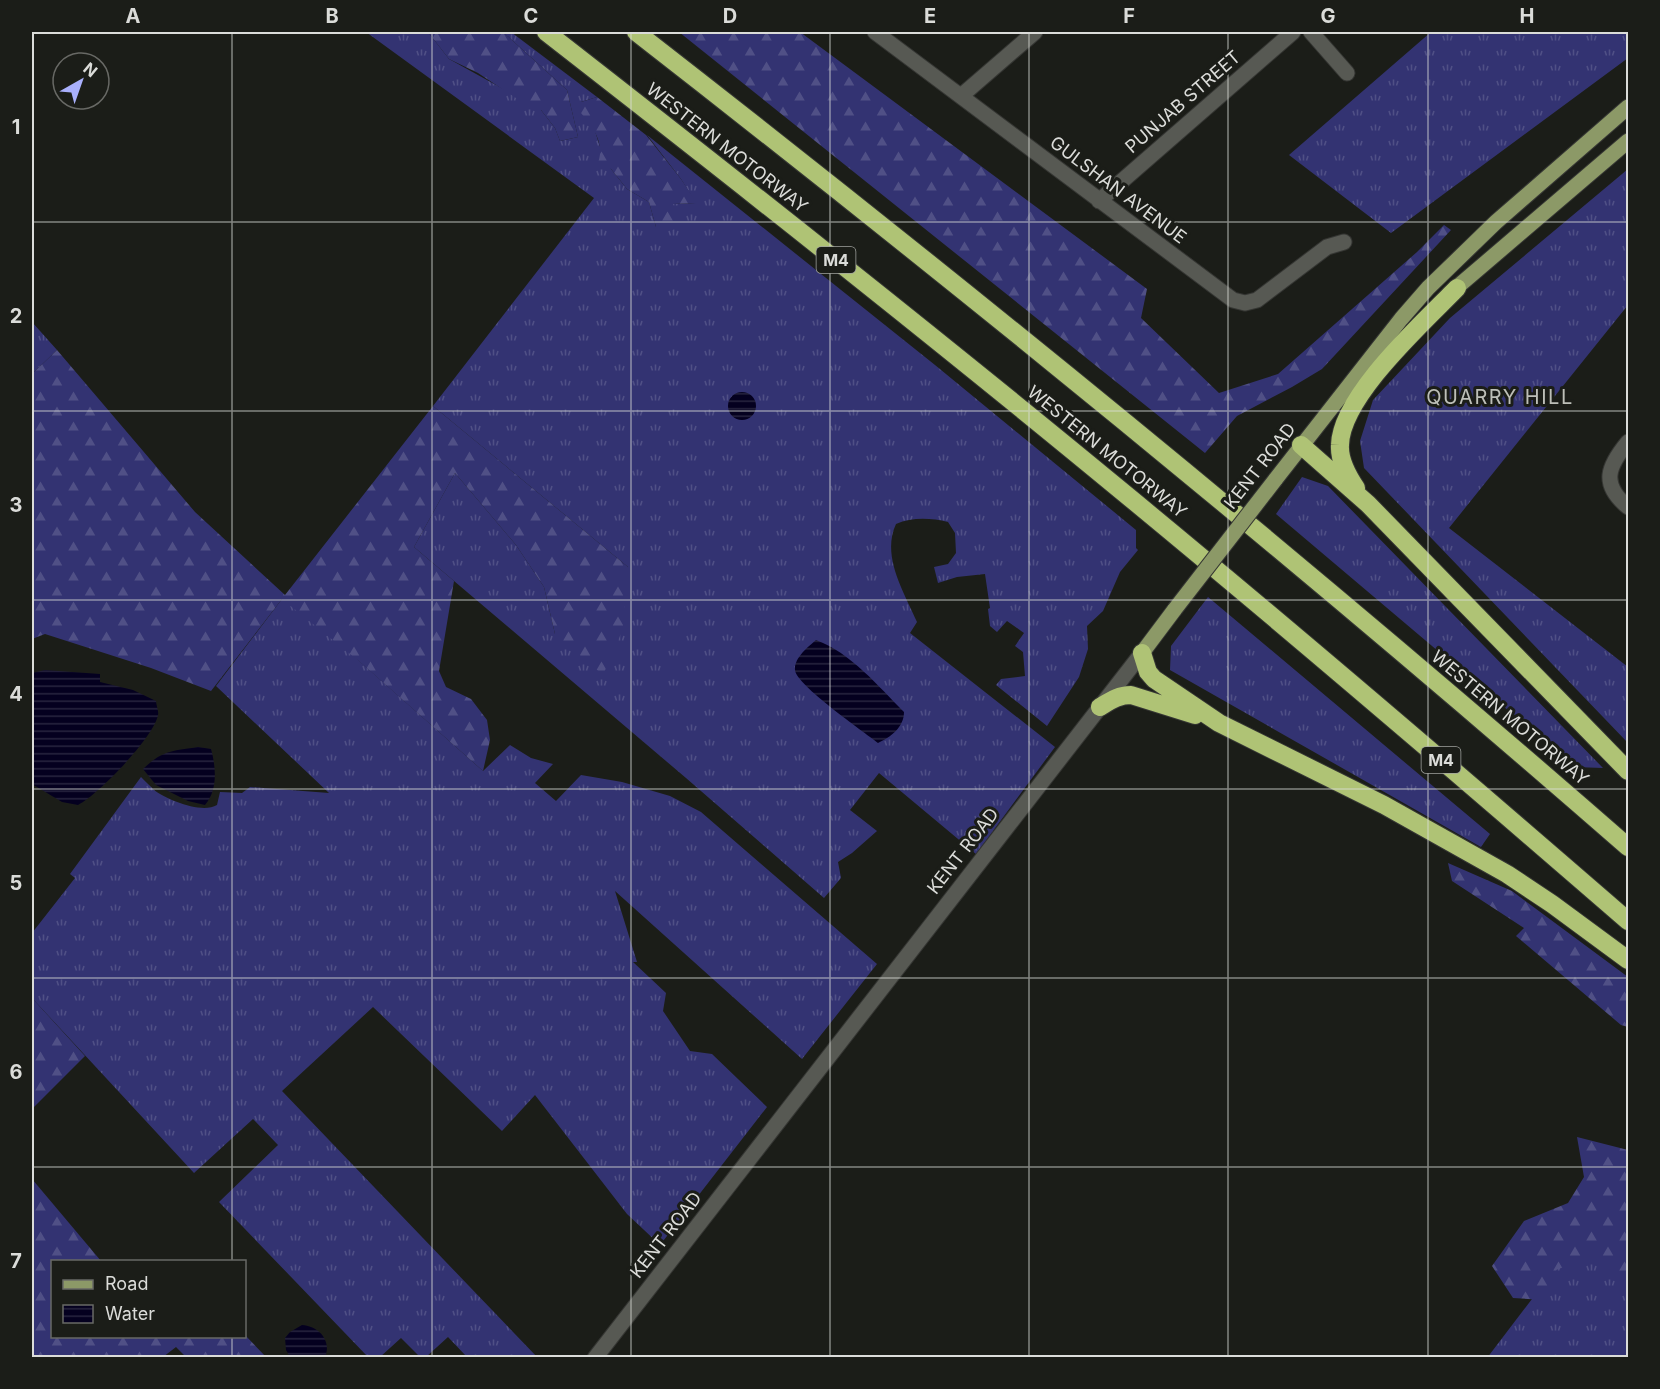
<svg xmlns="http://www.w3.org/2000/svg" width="1660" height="1389" font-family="Inter,sans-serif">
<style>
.grass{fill:url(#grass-tufts)}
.forest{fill:url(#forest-firs)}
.water{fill:url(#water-rules)}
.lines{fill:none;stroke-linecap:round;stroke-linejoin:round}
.minor-casing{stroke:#353633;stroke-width:17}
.major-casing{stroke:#353633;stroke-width:17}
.highway-casing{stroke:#353633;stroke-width:20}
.minor{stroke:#575953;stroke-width:15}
.major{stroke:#8c9967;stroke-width:15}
.highway{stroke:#afc375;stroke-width:18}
.major-bridge-casing{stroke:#353633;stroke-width:17;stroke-linecap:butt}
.major-bridge{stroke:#8c9967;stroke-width:15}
.grid{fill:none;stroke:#dbdcd9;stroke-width:1.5;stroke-opacity:0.55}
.labels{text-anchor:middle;stroke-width:6;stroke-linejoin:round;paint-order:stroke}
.shield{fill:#1b1d18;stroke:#a1a39f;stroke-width:1.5}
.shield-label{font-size:16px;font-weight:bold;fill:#dbdcd9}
.street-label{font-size:18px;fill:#dbdcd9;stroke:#1b1d18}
.neighbourhood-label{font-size:20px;letter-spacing:1.5px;fill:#bdbfb8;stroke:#1b1d18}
.neatline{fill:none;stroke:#dbdcd9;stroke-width:2}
.grid-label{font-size:20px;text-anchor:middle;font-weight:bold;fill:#dbdcd9}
</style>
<defs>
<pattern id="grass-tufts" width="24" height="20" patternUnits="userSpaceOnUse" patternTransform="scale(1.5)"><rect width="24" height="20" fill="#333372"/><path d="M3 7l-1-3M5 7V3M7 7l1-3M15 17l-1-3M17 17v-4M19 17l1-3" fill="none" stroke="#505086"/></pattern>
<pattern id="forest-firs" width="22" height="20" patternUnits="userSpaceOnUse" patternTransform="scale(1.5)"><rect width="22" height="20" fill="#333372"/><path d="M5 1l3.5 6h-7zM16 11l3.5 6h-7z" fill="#505086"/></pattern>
<pattern id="water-rules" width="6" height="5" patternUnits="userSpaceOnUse" patternTransform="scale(1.5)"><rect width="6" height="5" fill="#04001f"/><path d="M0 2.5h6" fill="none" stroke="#28253f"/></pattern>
</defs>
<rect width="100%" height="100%" fill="#1b1d18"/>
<!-- grass -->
<path class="grass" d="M 366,32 L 412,32 L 416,34 L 428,32 L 449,59 L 541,110 L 555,128 L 560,141 L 578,137 L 567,90 L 503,32 L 511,32 L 597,97 L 581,102 L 594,128 L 602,153 L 611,169 L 627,189 L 649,202 L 656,227 L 672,204 L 696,203 L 681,179 L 647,135 L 935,365 L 1136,530 L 1136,548 L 1138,550 L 1120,572 L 1103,611 L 1087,626 L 1088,649 L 1079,677 L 1047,726 L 996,685 L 1001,679 L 1025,676 L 1023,652 L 1015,646 L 1024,633 L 1007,621 L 997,632 L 990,626 L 988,609 L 990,608 L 985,574 L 957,577 L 938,583 L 934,567 L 948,564 L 956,553 L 955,533 L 948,522 C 931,518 912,517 896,524 C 881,556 904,592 917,622 L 910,633 L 1055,747 L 976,854 L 879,773 L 850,810 L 877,831 L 852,853 L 838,862 L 841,878 L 824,898 L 686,778 L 414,547 L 455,473 L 516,545 L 544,587 L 555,634 L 628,567 L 433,406 L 594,198 Z
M 1431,32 L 1628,32 L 1628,58 L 1391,233 L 1289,155 Z
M 1628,169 L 1628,305 L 1449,528 L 1628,667 L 1628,743 L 1364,468 L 1360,441 L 1373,400 L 1450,318 Z
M 32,322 L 57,350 L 32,374 Z
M 1302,477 L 1328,486 L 1603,768 L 1575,767 L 1276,514 Z
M 285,595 L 483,771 L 510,745 L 531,758 L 553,764 L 535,783 L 556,801 L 581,775 L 622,782 L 670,796 L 701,812 L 877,964 L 802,1059 L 615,891 L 637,962 L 633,962 L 666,993 L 663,1011 L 690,1051 L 712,1054 L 767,1107 L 660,1245 L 627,1214 L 535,1095 L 502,1131 L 373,1007 L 282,1091 L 538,1358 L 465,1357 L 466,1356 L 448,1337 L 426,1357 L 420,1357 L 401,1338 L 380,1357 L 368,1357 L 219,1202 L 278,1145 L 253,1119 L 194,1173 L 32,998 L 32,933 L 75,878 L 70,874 L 141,777 C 145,781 150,786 154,790 C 167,800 202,814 217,805 L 220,792 L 242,793 L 250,787 L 329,793 L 216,686 Z
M 1208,597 L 1490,834 L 1481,847 L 1170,670 L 1171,646 Z
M 1628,1224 L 1628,1357 L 1487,1358 L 1583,1232 Z"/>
<!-- forest -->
<path class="forest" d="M 428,32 L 503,32 L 567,90 L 578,137 L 560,141 L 555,128 L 541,110 L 534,110 L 478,73 L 449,59 Z
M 679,32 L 800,32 L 1147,289 L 1141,318 L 1219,393 L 1278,374 L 1417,252 L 1444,225 L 1451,230 L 1322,369 L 1292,387 L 1237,416 L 1205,453 Z
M 597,97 L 646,135 L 681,179 L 697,203 L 673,204 L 679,221 L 673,230 L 656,227 L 649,202 L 627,189 L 611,169 L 598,163 C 605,143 593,127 581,113 L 581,102 Z
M 57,350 L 195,512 L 285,595 L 433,406 L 628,567 L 623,629 L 603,675 L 555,634 L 544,587 L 516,545 L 455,473 L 414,547 L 454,581 L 439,671 L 446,687 L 471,699 L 487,720 L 490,740 L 483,771 L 360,662 L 282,599 L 211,691 L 151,668 L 45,634 L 32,639 L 32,374 Z
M 1448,863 L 1512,891 L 1628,977 L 1628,1027 L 1621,1025 L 1516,936 L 1524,928 L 1452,881 Z
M 32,998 L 85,1056 L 32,1109 Z
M 1577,1137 L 1628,1150 L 1628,1280 L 1597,1254 L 1556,1270 L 1544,1300 L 1513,1298 L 1492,1266 L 1524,1221 L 1568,1203 L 1584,1177 Z
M 32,1179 L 101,1261 L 52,1262 L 52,1336 L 244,1336 L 245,1335 L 266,1357 L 186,1357 L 176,1347 L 163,1357 L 32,1357 Z"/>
<!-- water -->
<path class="water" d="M728 406a14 14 0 1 1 28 0a14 14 0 1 1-28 0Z
M 816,640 C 851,653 878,686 904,712 C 904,727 891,737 878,743 C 863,731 796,685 795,670 C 794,658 808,647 816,640 Z
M 45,670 L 100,674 L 100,682 L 133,690 L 156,701 C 156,705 159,711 158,715 C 154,737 98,795 78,805 L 62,802 L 32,784 L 32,673 Z
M 198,747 L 211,749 C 216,767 218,790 205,805 L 188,801 L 156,785 L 143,769 C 163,750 172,751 198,747 Z
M 302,1325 C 319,1326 332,1341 325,1357 L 290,1357 L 286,1350 L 285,1338 L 290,1332 Z"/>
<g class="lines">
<defs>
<path id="minor" d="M 875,32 L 1233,300 L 1245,303 L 1257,300 L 1327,247 L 1344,242
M 1311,32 L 1347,73
M 961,96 L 1035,32
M 1099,201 L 1293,32
M 1628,442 C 1608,466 1600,484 1628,507
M 595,1358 L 1142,653"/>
<path id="major" d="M 1449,294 L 1628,141
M 1275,480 L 1401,319 L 1428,288 L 1496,222 L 1628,107
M 1142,653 L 1175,609"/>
<path id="highway" d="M 546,32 C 740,183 934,336 1124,493 C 1294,633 1462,777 1628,921
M 636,32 C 974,295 1306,566 1628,847
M 1301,445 L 1368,504 L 1628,771
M 1356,488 C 1348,476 1339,461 1340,445 C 1341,396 1424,322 1457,288
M 1142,653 L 1148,672 L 1154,679 L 1219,723 L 1384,805 L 1507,874 L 1552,904 L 1628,960
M 1100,707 C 1110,701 1118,695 1131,695 L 1195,715"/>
</defs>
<!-- minor casing -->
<use href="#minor" class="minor-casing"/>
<!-- major casing -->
<use href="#major" class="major-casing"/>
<!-- highway casing -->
<use href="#highway" class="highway-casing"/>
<!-- minor -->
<use href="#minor" class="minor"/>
<!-- major -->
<use href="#major" class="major"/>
<!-- highway -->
<use href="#highway" class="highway"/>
<defs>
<path id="major-bridge" d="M 1175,609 L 1275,480"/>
</defs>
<!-- major-bridge casing -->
<use href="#major-bridge" class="major-bridge-casing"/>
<!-- major-bridge -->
<use href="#major-bridge" class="major-bridge"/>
</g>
<!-- grid -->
<path class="grid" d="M 232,32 L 232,1262M 432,32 L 432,1358M 631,32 L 631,1358M 830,32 L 830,1358M 1029,32 L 1029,1358M 1228,32 L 1228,1358M 1428,32 L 1428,1358M 32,222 L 1628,222M 32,411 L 1628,411M 32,600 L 1628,600M 32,789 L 1628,789M 32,978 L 1628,978M 32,1167 L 1628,1167M 232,1336 L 232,1358"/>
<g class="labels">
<!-- shield labels -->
<g class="shield">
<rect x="816.5" y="247" width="39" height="26" rx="4.5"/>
<rect x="1421.5" y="747" width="39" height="26" rx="4.5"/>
</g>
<g class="shield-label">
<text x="836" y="266">M4</text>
<text x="1441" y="766">M4</text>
</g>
<!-- street labels -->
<g class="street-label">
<text transform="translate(1183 102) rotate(-41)" y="6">PUNJAB STREET</text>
<text transform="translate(727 148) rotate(38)" y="6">WESTERN MOTORWAY</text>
<text transform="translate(1118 190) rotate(37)" y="6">GULSHAN AVENUE</text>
<text transform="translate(1107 452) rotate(39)" y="6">WESTERN MOTORWAY</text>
<text transform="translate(1260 466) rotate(-52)" y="6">KENT ROAD</text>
<text transform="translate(1510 718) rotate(40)" y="6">WESTERN MOTORWAY</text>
<text transform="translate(963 851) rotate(-52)" y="6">KENT ROAD</text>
<text transform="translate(666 1235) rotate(-52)" y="6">KENT ROAD</text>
</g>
<!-- neighbourhood labels -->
<g class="neighbourhood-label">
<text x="1500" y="404">QUARRY HILL</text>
</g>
</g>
<!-- border -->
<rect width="1660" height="1389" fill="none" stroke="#1b1d18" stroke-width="66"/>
<!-- legend -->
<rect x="51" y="1260" width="195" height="78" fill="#1b1d18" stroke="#686965" stroke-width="1.5"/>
<rect x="63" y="1280" width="30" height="9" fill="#8c9967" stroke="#686965" stroke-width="1.5"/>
<text x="105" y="1290" font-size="18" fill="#dbdcd9">Road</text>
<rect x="63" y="1305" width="30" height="18" fill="url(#water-rules)" stroke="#686965" stroke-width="1.5"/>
<text x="105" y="1320" font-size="18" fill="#dbdcd9">Water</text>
<!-- north arrow -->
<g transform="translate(81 81) rotate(40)"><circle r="28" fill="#1b1d18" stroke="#686965" stroke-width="1.5"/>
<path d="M0-4.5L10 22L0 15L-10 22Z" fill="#a9b0fc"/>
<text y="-9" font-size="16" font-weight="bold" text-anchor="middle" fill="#dbdcd9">N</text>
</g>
<rect x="33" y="33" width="1594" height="1323" class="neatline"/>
<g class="grid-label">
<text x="133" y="23">A</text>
<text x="332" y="23">B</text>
<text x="531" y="23">C</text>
<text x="730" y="23">D</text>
<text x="930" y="23">E</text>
<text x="1129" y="23">F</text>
<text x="1328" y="23">G</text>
<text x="1527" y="23">H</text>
<text x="16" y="134">1</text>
<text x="16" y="323">2</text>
<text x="16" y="512">3</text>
<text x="16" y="701">4</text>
<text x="16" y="890">5</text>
<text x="16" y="1079">6</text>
<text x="16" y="1268">7</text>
</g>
</svg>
